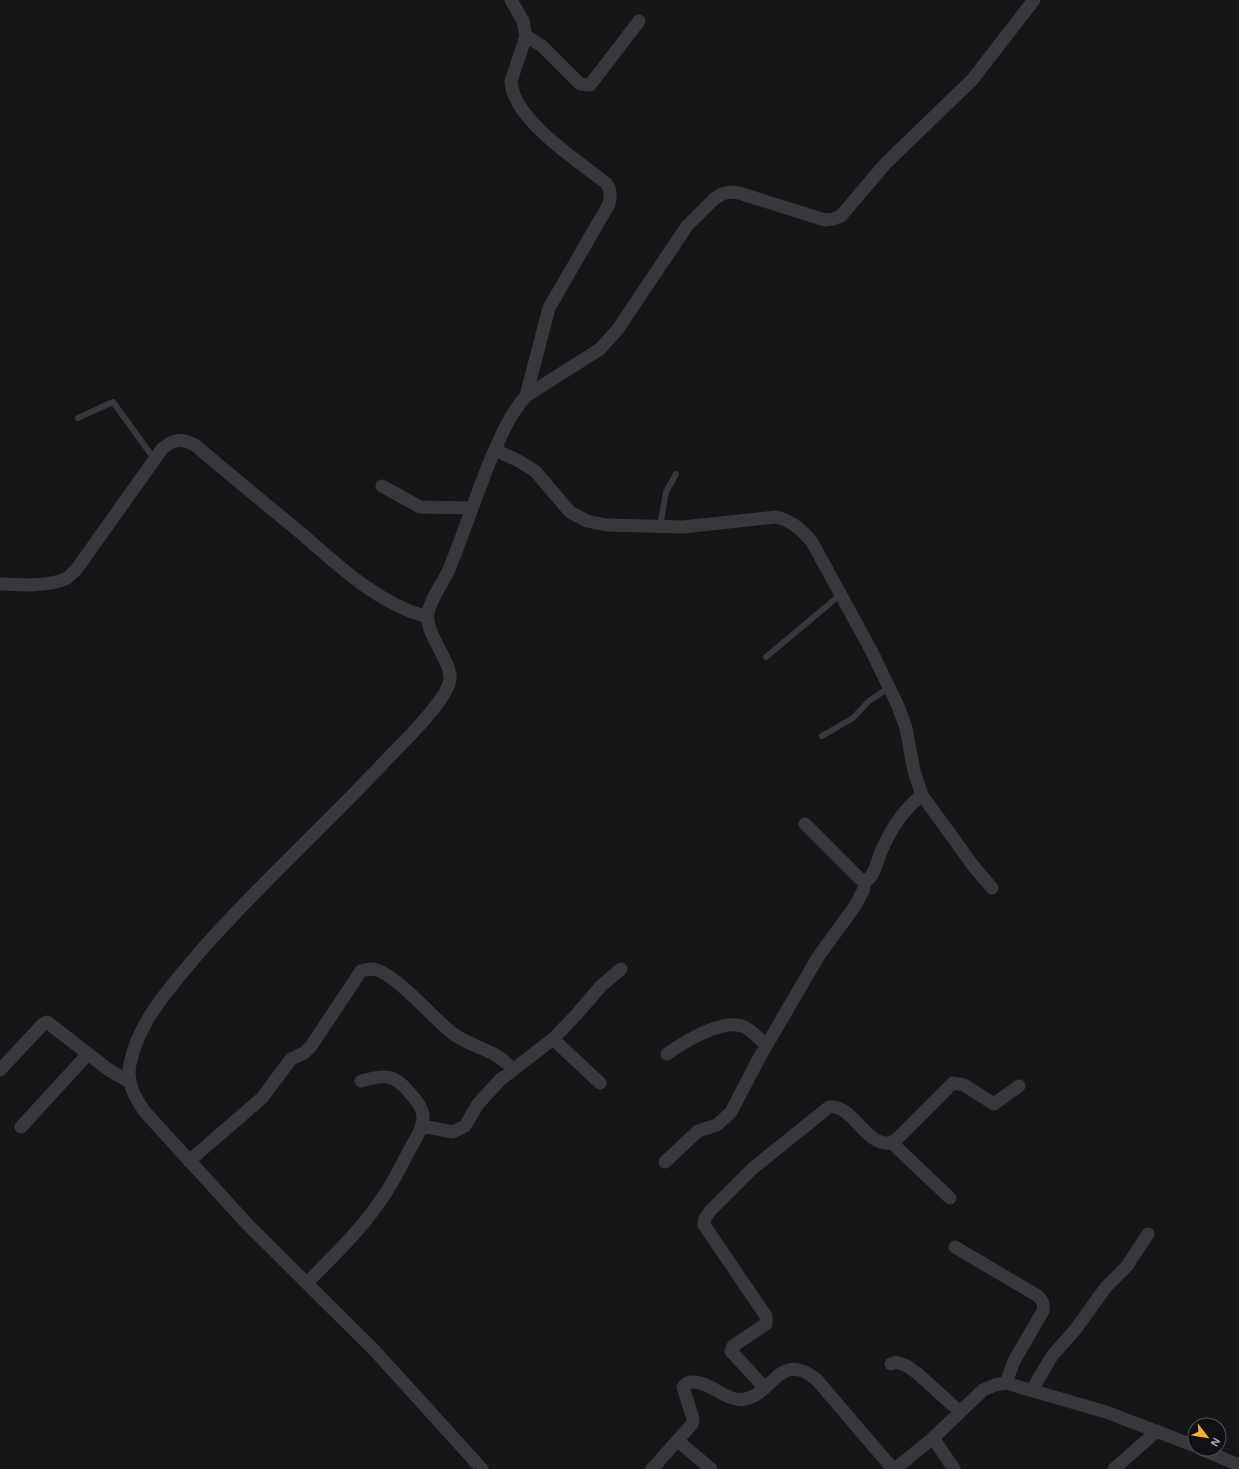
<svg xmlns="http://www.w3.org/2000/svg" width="1239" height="1469" font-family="Arial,sans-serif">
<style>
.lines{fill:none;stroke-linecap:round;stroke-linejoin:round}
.service{stroke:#37383d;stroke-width:6}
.minor{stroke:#37383d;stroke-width:13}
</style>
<rect width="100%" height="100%" fill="#161618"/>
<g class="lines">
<!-- service -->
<path class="service" d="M 78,418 L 113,402 L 155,460
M 660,526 L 666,492 L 676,474
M 766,657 L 840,595
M 822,736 L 853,718 L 869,701 L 890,687"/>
<!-- minor -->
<path class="minor" d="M 511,0 L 523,21 L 526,36 L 511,81 C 512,119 578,161 606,183 C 611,190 611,195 609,204 L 549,308 L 526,396
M 526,36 L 542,46 L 580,84 L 590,85 L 639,21
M 495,450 L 517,460 L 535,471 L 570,512 L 587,521 L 606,525 L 683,527 L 776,517 C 792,521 802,530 812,542 L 872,652 L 898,706 L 906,728 L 914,771 L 922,795 L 974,867 L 992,888
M 382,486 L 420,507 L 471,508
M 0,584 C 18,585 50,587 67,578 C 70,576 73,572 76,570 L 162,449 C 173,439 181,438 195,445 C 230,475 266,504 302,534 C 340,567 377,603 427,617
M 805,824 L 859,878 L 865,881 C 874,878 877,862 880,854 C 889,832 903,810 922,795
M 553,1039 L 600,1083
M 667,1054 C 684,1042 721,1019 742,1026 C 750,1028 759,1039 766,1045
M 0,1070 L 43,1024 L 47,1022 L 109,1070 L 130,1082
M 422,1126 L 453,1132 L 465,1126 L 478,1104 L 500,1080 L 553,1039 L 576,1015 L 601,986 L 621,969
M 21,1127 L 88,1054
M 891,1142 L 950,1198
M 189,1161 L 262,1098 L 291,1059 L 304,1053 L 311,1046 L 361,971 C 365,970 370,969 374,969 C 396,974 433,1018 452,1033 C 472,1048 496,1049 512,1069
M 665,1162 L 698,1131 L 717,1125 L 731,1112 L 758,1060 L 818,957 L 855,906 L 863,891 L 865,881
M 955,1247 L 1038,1296 C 1043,1301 1044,1304 1043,1311 L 1014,1361 L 1006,1383
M 307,1283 C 331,1258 358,1233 378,1204 C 391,1187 400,1168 410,1149 C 415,1139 424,1128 423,1116 C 422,1106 415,1099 409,1092 C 394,1073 383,1075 361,1081
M 891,1364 L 896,1362 L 907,1366 L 917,1373 L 960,1412
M 764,1387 L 731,1351 L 733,1346 L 766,1324 L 766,1316 L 704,1225 L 705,1218 L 710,1211 L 752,1169 L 829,1107 C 853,1104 865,1146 890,1143 L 896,1140 L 953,1083 L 964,1085 L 994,1104 L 1019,1086
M 1032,1390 L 1052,1356 L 1075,1330 L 1106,1287 L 1127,1266 L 1148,1234
M 933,1438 L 954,1469
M 678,1441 L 711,1469
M 1201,1449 L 1239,1465
M 482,1469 L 375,1351 L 249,1226 L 145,1112 C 135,1098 126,1082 130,1064 C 138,1022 171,986 198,954 C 258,885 327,824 389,757 C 405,741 448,699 450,679 C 451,669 444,659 440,650 C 435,640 426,626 428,614 C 431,596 444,583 450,567 C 464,532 476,496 490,461 C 500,438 509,415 526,396 L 600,349 L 618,329 L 687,226 L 714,199 L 722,194 L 730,192 L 739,193 L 825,220 L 833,219 L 841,216 L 886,163 L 972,80 L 1034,0
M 652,1469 L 692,1424 L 693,1419 L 683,1387 L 687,1383 C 708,1377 724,1403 745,1399 C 773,1394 780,1349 817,1380 L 893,1469
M 895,1469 L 933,1438 L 983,1390 L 995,1385 L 1006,1383 L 1106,1412 L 1195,1446
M 1114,1469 L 1157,1431"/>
</g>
<!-- north arrow -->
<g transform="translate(1207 1437) rotate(121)"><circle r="19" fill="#111113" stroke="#4d4f55"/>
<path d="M0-3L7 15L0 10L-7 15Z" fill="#f2b134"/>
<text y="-6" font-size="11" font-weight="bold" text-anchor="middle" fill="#a8adb8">N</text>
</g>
</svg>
